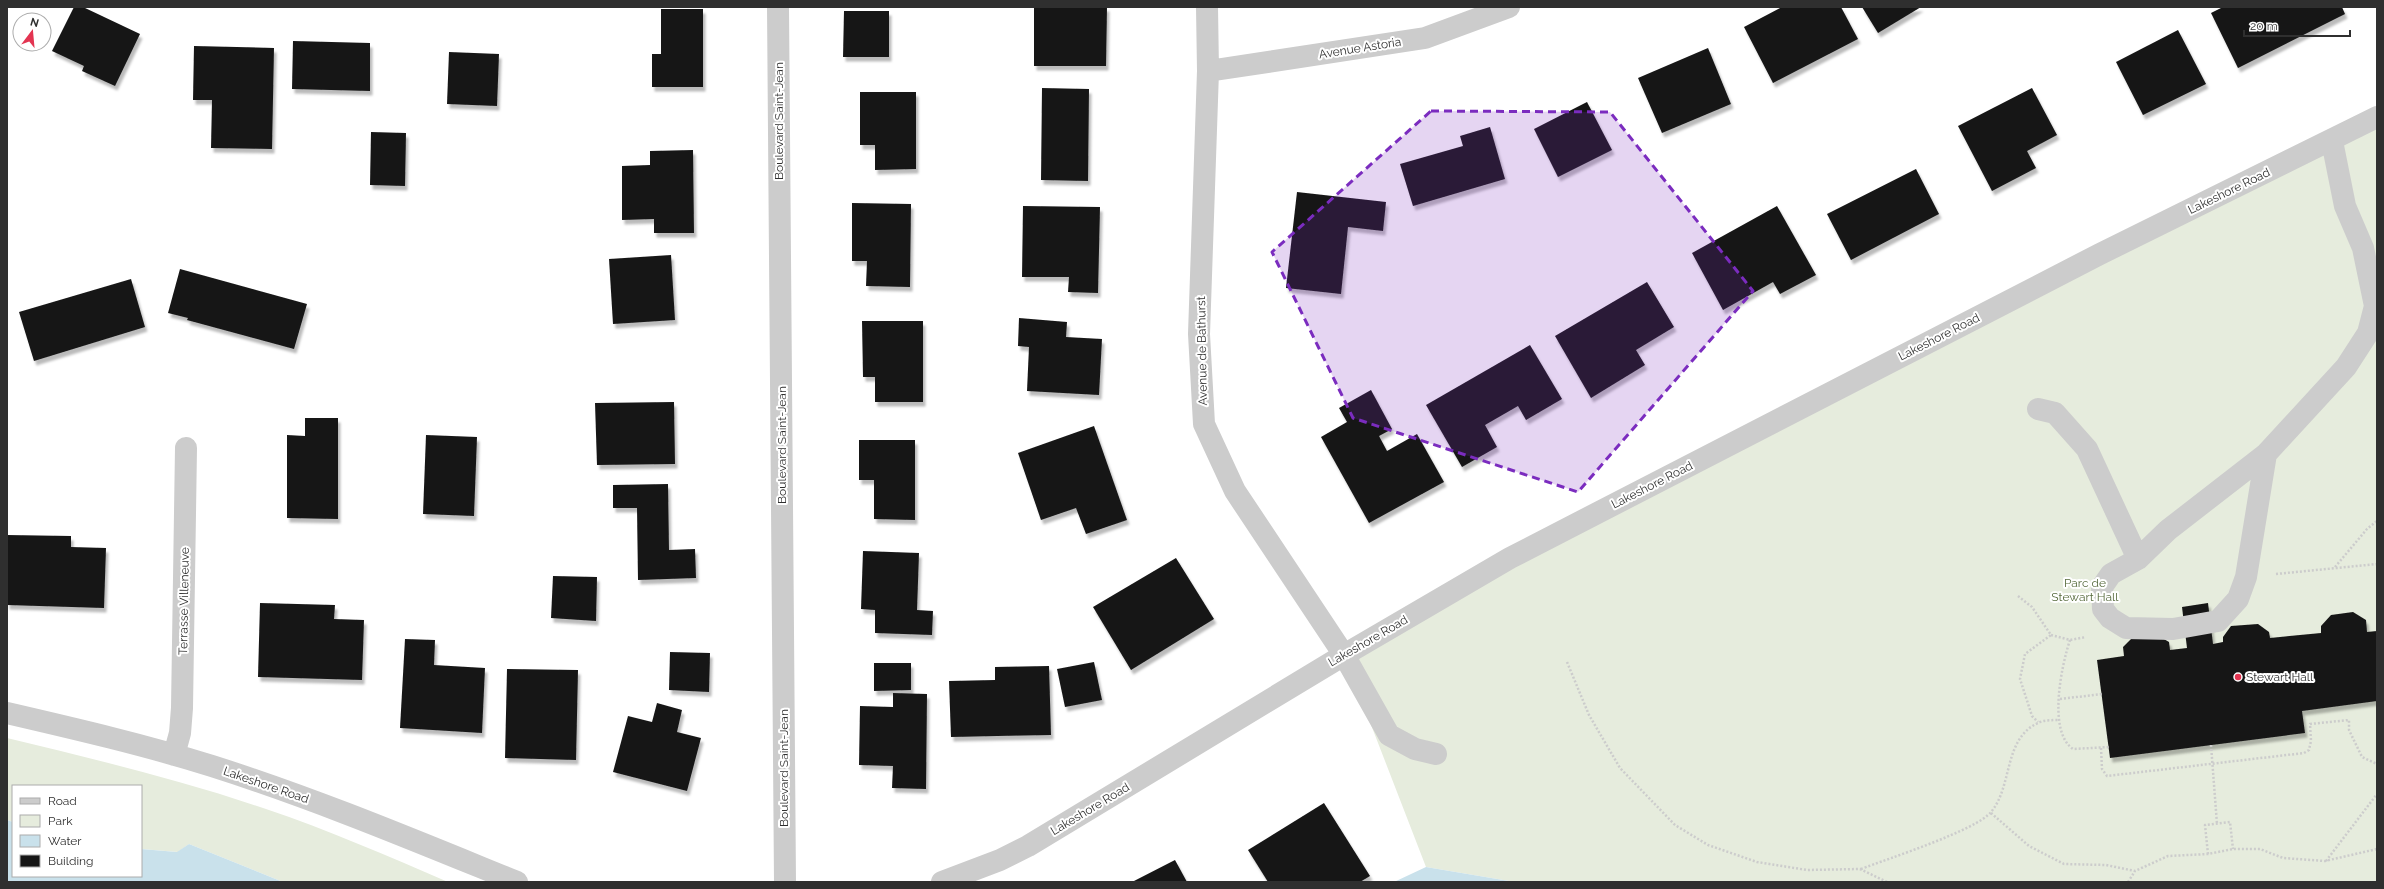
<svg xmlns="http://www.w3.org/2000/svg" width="2384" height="889" font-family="Raleway,sans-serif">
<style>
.green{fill:#e6ecdd}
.water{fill:#c9e1eb}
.building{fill:#161616;filter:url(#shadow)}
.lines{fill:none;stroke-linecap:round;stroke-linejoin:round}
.path{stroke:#ccc;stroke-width:2.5;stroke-dasharray:2 2;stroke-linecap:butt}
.minor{stroke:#ccc;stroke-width:22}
.marked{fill:#7b2cbf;fill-opacity:0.2;stroke:#7b2cbf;stroke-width:3;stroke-dasharray:8 5;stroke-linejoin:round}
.poi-dot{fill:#e33451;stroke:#fff;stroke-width:1.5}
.labels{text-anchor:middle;stroke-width:4;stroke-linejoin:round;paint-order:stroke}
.street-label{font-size:12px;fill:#2f2f2f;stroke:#fff}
.park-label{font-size:12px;fill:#566a3c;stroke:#fff}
.poi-label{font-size:12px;fill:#2f2f2f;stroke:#fff;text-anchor:start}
</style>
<defs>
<filter id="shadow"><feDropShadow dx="2.5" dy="4.5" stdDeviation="1" flood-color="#0004"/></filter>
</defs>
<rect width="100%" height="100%" fill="#fff"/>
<!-- green -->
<path class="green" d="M 2377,117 L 2377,882 L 1515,882 L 1426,867 L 1344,655 Z
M 7,738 C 94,759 181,780 266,809 C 328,830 388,856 448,882 L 283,882 L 189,844 L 178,852 L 141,849 L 141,786 L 13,786 L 13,822 L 7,820 Z"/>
<!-- water -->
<path class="water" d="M 7,820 L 13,822 L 13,876 L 141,876 L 141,849 L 177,852 L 189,844 L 283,882 L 7,882 Z
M 1426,867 L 1515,882 L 1394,882 Z"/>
<!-- building -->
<path class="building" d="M 74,7 L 83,7 L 140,34 L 115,86 L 82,71 L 84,66 L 52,51 Z
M 1034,7 L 1107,7 L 1106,66 L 1034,66 Z
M 1782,7 L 1841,7 L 1858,39 L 1773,83 L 1744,27 Z
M 1862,7 L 1921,7 L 1878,33 Z
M 2223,7 L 2342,7 L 2345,14 L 2238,68 L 2211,13 Z
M 661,9 L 703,9 L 703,87 L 652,87 L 652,54 L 661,54 Z
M 844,11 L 889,11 L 889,57 L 843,57 Z
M 2178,30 L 2206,84 L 2143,115 L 2116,62 Z
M 293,41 L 370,43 L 370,91 L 292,89 Z
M 194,46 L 274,48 L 272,149 L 211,148 L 212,100 L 193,100 Z
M 1708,48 L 1731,104 L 1662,133 L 1638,78 Z
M 449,52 L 499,54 L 497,106 L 447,104 Z
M 1042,88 L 1089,89 L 1088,181 L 1041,180 Z
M 2032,88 L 2057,135 L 2027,151 L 2036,168 L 1992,191 L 1958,126 Z
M 860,92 L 916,92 L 916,169 L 875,170 L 875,145 L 860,145 Z
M 1587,102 L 1612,150 L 1558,177 L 1534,129 Z
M 1490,127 L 1505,179 L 1413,206 L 1400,164 L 1463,146 L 1460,136 Z
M 371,132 L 406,133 L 405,186 L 370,185 Z
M 693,150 L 694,233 L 654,233 L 654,219 L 622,220 L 622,166 L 650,165 L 650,151 Z
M 1916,169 L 1939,214 L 1851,260 L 1827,214 Z
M 1297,192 L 1386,202 L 1383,231 L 1348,227 L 1341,294 L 1286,288 Z
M 852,203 L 911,204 L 910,287 L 866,286 L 867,261 L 852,261 Z
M 1023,206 L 1100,207 L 1098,293 L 1068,292 L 1069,277 L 1022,277 Z
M 1777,206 L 1816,275 L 1780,294 L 1773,282 L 1723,310 L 1692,253 Z
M 671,255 L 675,320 L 613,324 L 609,259 Z
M 180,269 L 307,304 L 294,349 L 187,320 L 188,318 L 168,313 Z
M 131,279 L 145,327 L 34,361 L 19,312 Z
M 1647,282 L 1674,327 L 1636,350 L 1645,365 L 1591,398 L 1555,336 Z
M 1019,318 L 1067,322 L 1066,337 L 1102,339 L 1099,395 L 1027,391 L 1029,347 L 1018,346 Z
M 862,321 L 923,321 L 923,402 L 875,402 L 875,377 L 863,377 Z
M 1530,345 L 1562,399 L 1526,420 L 1518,406 L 1485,425 L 1497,447 L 1462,467 L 1426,405 Z
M 1371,390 L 1392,429 L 1379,436 L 1387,451 L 1417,434 L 1444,482 L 1369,523 L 1321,437 L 1347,422 L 1339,408 Z
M 674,402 L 675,464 L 597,465 L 595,403 Z
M 305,418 L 338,418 L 338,519 L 287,518 L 287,435 L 305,436 Z
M 1094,426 L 1127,520 L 1086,534 L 1076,508 L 1041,520 L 1018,453 Z
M 426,435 L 477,437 L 474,516 L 423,514 Z
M 859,440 L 915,440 L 915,520 L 874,519 L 874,480 L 859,480 Z
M 668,484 L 669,550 L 695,549 L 696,578 L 638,580 L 637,508 L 613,508 L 613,485 Z
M 7,535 L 71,536 L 71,547 L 106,548 L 104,608 L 7,605 Z
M 863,551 L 919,553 L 917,610 L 933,611 L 932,635 L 875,633 L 875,610 L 861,609 Z
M 1176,558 L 1214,619 L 1131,670 L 1093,607 Z
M 553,576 L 597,577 L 596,621 L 551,618 Z
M 260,603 L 335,605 L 334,619 L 364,620 L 362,680 L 258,677 Z
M 2208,603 L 2213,644 L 2223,642 L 2223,637 L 2231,626 L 2258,624 L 2269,632 L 2270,638 L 2321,633 L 2321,626 L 2331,615 L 2353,612 L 2366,620 L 2367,632 L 2377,631 L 2377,701 L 2302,711 L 2305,733 L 2110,758 L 2097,660 L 2124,656 L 2123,647 L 2134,636 L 2157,635 L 2169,642 L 2170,650 L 2187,648 L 2182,607 Z
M 405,639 L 435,640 L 434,665 L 485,668 L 482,733 L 400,728 Z
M 670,652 L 710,653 L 709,692 L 669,690 Z
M 1094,662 L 1102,700 L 1065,707 L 1057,669 Z
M 874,663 L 911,663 L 911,690 L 874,691 Z
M 1049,666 L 1051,735 L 951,737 L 949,681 L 995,680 L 995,667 Z
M 507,669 L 578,670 L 576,760 L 505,758 Z
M 893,693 L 927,694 L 926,789 L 892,788 L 893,766 L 859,765 L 860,706 L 893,707 Z
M 657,703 L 682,710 L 677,732 L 701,738 L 687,791 L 613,772 L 628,716 L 652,722 Z
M 1324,803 L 1370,876 L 1360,882 L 1268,882 L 1248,850 Z
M 1175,860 L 1187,882 L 1132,882 Z"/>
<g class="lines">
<!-- path -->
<path class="path" d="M 2335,567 L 2367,529 L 2377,521
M 2276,574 L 2377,564
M 2018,596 L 2032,607 L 2051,635 L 2025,654 L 2020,679 L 2032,716 L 2038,722
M 2051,635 L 2070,640 L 2086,637
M 2070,640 C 2062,664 2047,731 2073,749 L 2109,747
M 1567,662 L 1589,715 L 1620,768 L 1675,825 L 1708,845 L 1757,862 L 1807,870 L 1860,869 L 1887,882
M 2060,699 L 2102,694
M 2211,745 L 2217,824
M 2101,748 L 2102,769 L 2107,776 L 2304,753 L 2309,750 L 2311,741 L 2310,724 L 2349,720 L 2349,730 L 2362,757 L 2377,764
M 1991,813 L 2029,846 L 2064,864 L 2106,865 L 2135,871 L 2168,856 L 2208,854 L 2233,849 L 2260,849 L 2283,858 L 2325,861 L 2377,849
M 2208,854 L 2205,825 L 2230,822 L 2233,849
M 2326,861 L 2377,794
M 1861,869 C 1887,859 1977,830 1991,812 C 2013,786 2003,739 2038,723 C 2043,720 2053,720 2059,720
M 2128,882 L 2135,871"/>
<!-- minor -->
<path class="minor" d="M 778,7 L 785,882
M 1207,7 L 1208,71 L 1199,334 L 1204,424 L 1235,491 L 1344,655 L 1389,735 L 1415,749 L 1436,754
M 1208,71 L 1425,38 L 1509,7
M 2038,409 L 2055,413 L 2087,449 L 2138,559
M 2266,454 L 2246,577 L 2238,599 L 2218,621 L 2173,629 L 2126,628 L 2110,618 L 2103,609 L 2102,587 L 2111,574 L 2138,559 L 2168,530 L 2266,454 L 2346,367 L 2368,333 L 2375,306 L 2363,248 L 2345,206 L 2332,141
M 7,713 C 76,729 145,745 212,766 C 316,799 416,841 517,882
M 174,755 L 180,733 L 182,708 L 186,448
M 942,882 L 1000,860 L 1028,846 L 1344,655 L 1510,558 L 2100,254 L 2377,117"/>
</g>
<!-- marked area -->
<path class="marked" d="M 1431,111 L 1610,112 L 1753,291 L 1578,492 L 1353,418 L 1272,252 Z"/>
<!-- markers -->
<circle class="poi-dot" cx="2238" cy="677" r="4"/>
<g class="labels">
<!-- street labels -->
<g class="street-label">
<text transform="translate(1360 48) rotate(-9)" y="4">Avenue Astoria</text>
<text transform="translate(779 121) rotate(-90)" y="4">Boulevard Saint-Jean</text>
<text transform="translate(2229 191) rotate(-26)" y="4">Lakeshore Road</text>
<text transform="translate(1939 337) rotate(-27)" y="4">Lakeshore Road</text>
<text transform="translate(1202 351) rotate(-91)" y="4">Avenue de Bathurst</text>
<text transform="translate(782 445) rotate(-90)" y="4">Boulevard Saint-Jean</text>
<text transform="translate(1652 485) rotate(-27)" y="4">Lakeshore Road</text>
<text transform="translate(184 601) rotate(-89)" y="4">Terrasse Villeneuve</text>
<text transform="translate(1368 641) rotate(-30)" y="4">Lakeshore Road</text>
<text transform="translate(784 768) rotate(-90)" y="4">Boulevard Saint-Jean</text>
<text transform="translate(266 785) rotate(19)" y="4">Lakeshore Road</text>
<text transform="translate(1090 809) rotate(-31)" y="4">Lakeshore Road</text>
</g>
<!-- park labels -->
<g class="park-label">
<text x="2085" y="587">Parc de<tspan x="2085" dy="14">Stewart Hall</tspan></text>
</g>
<!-- poi labels -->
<g class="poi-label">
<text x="2246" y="681">Stewart Hall</text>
</g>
</g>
<!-- border -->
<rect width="2384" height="889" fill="none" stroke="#2f2f2f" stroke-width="16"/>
<!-- legend -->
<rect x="12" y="785" width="130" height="92" fill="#ffffff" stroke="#acacac"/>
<rect x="20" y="798" width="20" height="6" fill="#cccccc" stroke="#acacac"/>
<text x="48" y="805" font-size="12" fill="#2f2f2f">Road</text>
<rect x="20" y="815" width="20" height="12" fill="#e6ecdd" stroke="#acacac"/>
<text x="48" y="825" font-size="12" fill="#2f2f2f">Park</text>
<rect x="20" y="835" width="20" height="12" fill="#c9e1eb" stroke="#acacac"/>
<text x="48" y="845" font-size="12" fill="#2f2f2f">Water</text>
<rect x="20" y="855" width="20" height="12" fill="#161616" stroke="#acacac"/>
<text x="48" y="865" font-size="12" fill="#2f2f2f">Building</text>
<!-- north arrow -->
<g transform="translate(32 32) rotate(16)"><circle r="19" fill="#ffffff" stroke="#acacac"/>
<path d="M0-3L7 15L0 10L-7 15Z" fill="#e33451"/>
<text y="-6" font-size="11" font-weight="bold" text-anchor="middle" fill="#2f2f2f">N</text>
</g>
<!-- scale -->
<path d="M2244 30v6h106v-6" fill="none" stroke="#2f2f2f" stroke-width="2"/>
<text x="2250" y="30" font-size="12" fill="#2f2f2f" stroke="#ffffff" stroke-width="3" paint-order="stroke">20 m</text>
</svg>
